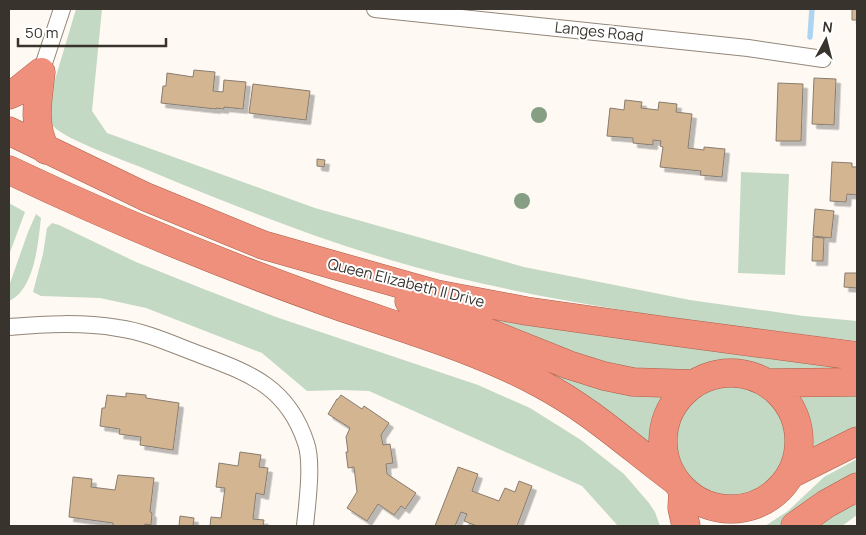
<svg xmlns="http://www.w3.org/2000/svg" width="866" height="535" font-family="Manrope,sans-serif">
<style>
.green{fill:#c3d9c4}
.lines{fill:none;stroke-linecap:round;stroke-linejoin:round}
.stream{stroke:#add5f2;stroke-width:5.5}
.building{fill:#d4b592;stroke:#887c6e;filter:url(#shadow)}
.minor-casing{stroke:#928678;stroke-width:18}
.trunk-casing{stroke:#ab5e4a;stroke-width:29}
.minor{stroke:#fff;stroke-width:16}
.trunk{stroke:#ee907b;stroke-width:28}
.tree{fill:#869f84}
.labels{text-anchor:middle;stroke-width:4;stroke-linejoin:round;paint-order:stroke}
.street-label{font-size:15px;fill:#38332d;stroke:#fff}
</style>
<defs>
<filter id="shadow"><feDropShadow dx="4.5" dy="4.5" stdDeviation="0" flood-color="#0004"/></filter>
</defs>
<rect width="100%" height="100%" fill="#fff9f3"/>
<!-- green -->
<path class="green" d="M 76,9 L 102,9 L 92,111 L 107,133 L 315,208 L 524,267 L 690,300 L 804,316 L 857,321 L 857,341 C 722,325 586,309 454,277 C 349,252 249,212 150,171 C 130,162 65,140 53,126 C 49,121 48,116 46,110 Z
M 741,172 L 789,174 L 785,275 L 738,273 Z
M 9,203 L 25,212 L 9,255 Z
M 36,214 L 41,218 C 38,243 35,289 9,301 L 9,286 L 28,232 Z
M 52,223 L 59,225 L 136,262 L 201,288 L 276,317 L 478,385 L 530,408 L 581,440 L 624,474 L 649,503 L 655,512 L 660,526 L 618,526 L 582,486 L 369,391 L 342,390 L 307,391 L 262,353 L 146,308 L 100,298 L 41,296 L 33,292 L 43,254 L 47,228 Z
M 493,315 L 857,363 L 857,374 L 772,371 L 742,365 L 728,365 L 688,372 L 620,370 L 493,321 Z
M 547,364 L 669,395 C 659,411 654,425 654,444 L 651,445 L 598,403 L 544,370 Z
M673 441a58 58 0 1 1 116 0a58 58 0 1 1-116 0Z
M 857,391 L 857,428 L 825,442 L 808,452 C 810,432 807,418 797,400 L 799,393 Z
M 857,459 L 857,477 L 783,526 L 765,526 L 788,511 L 824,477 Z
M 857,497 L 857,515 L 842,526 L 812,526 Z"/>
<g class="lines">
<!-- stream -->
<path class="stream" d="M 810,37 L 812,9"/>
</g>
<!-- building -->
<path class="building" d="M 852,9 L 857,9 L 857,20 L 852,20 Z
M 194,70 L 215,72 L 213,91 L 223,92 L 224,80 L 246,82 L 243,109 L 224,107 L 224,109 L 216,108 L 216,109 L 161,103 L 163,86 L 166,86 L 167,73 L 193,77 Z
M 814,78 L 836,79 L 834,125 L 812,124 Z
M 778,83 L 803,84 L 801,141 L 776,141 Z
M 253,84 L 310,91 L 306,120 L 249,113 Z
M 625,100 L 642,102 L 641,108 L 658,110 L 659,102 L 677,104 L 676,112 L 692,114 L 688,148 L 704,150 L 704,147 L 725,149 L 722,177 L 700,175 L 701,171 L 660,167 L 663,147 L 660,146 L 661,141 L 653,140 L 653,145 L 633,143 L 633,138 L 607,136 L 610,108 L 624,110 Z
M 317,159 L 325,160 L 324,167 L 317,166 Z
M 832,162 L 852,163 L 852,167 L 857,167 L 857,195 L 847,194 L 846,202 L 830,201 Z
M 815,209 L 834,211 L 831,238 L 813,236 Z
M 813,237 L 824,238 L 823,261 L 812,261 Z
M 845,273 L 857,273 L 857,288 L 844,287 Z
M 126,393 L 146,395 L 146,398 L 179,403 L 173,450 L 140,445 L 141,437 L 119,434 L 120,429 L 100,426 L 102,408 L 105,408 L 107,395 L 126,397 Z
M 341,395 L 362,409 L 364,406 L 389,423 L 381,435 L 383,445 L 390,444 L 393,463 L 386,464 L 387,474 L 416,493 L 405,509 L 401,506 L 394,515 L 378,504 L 367,521 L 347,508 L 357,492 L 354,467 L 348,468 L 346,452 L 348,452 L 346,437 L 350,428 L 328,414 L 337,399 L 338,399 Z
M 240,452 L 261,455 L 259,467 L 268,468 L 264,495 L 256,493 L 253,519 L 264,520 L 263,526 L 210,526 L 211,517 L 221,518 L 225,488 L 216,487 L 219,463 L 238,466 Z
M 458,467 L 478,474 L 472,491 L 499,501 L 505,488 L 515,492 L 519,481 L 532,486 L 517,526 L 477,526 L 464,521 L 467,514 L 461,512 L 455,526 L 435,526 Z
M 118,475 L 154,478 L 150,512 L 152,513 L 151,525 L 145,524 L 144,526 L 113,526 L 113,523 L 69,517 L 73,477 L 92,479 L 91,487 L 115,490 Z
M 180,516 L 194,518 L 193,526 L 179,526 Z"/>
<g class="lines">
<defs>
<path id="minor" d="M 375,9 L 748,48 L 823,59
M 41,72 L 62,9
M 9,327 C 45,324 82,322 118,328 C 147,332 174,345 201,355 C 252,374 288,388 306,443 C 313,463 307,505 305,526"/>
<path id="trunk" d="M 41,72 C 38,98 32,126 46,150
M 9,95 L 16,92 L 41,72
M 9,131 L 146,197 L 263,245 L 436,294 L 526,311 L 667,331 L 857,356
M 9,170 C 114,220 221,264 330,303 C 401,328 475,348 541,384 C 592,411 630,447 676,481
M 409,301 L 569,365 L 604,376 L 633,382 L 693,384
M663 441a68 68 0 1 1 136 0a68 68 0 1 1-136 0Z
M 767,383 L 857,382
M 791,474 L 857,441
M 683,490 L 682,508 L 686,526
M 795,526 L 826,504 L 857,487"/>
</defs>
<!-- minor casing -->
<use href="#minor" class="minor-casing"/>
<!-- trunk casing -->
<use href="#trunk" class="trunk-casing"/>
<!-- minor -->
<use href="#minor" class="minor"/>
<!-- trunk -->
<use href="#trunk" class="trunk"/>
</g>
<!-- trees -->
<g class="tree">
<circle cx="539" cy="115" r="8"/>
<circle cx="522" cy="201" r="8"/>
</g>
<g class="labels">
<!-- street labels -->
<g class="street-label">
<text transform="translate(599 32) rotate(6)" y="5">Langes Road</text>
<text transform="translate(406 283) rotate(14)" y="5">Queen Elizabeth II Drive</text>
</g>
</g>
<!-- border -->
<rect width="866" height="535" fill="none" stroke="#38332d" stroke-width="20"/>
<!-- north arrow -->
<g transform="translate(826 40) rotate(7)" stroke="#ffffff" stroke-width="4" paint-order="stroke">
<path d="M0-4L9 19L0 12L-9 19Z" fill="#38332d"/>
<text y="-8" font-size="14" font-weight="bold" text-anchor="middle" fill="#38332d">N</text>
</g>
<!-- scale -->
<path d="M18 38v8h148v-8" fill="none" stroke="#38332d" stroke-width="2.5"/>
<text x="25" y="38" font-size="15" fill="#38332d" stroke="#ffffff" stroke-width="4" paint-order="stroke">50 m</text>
</svg>
